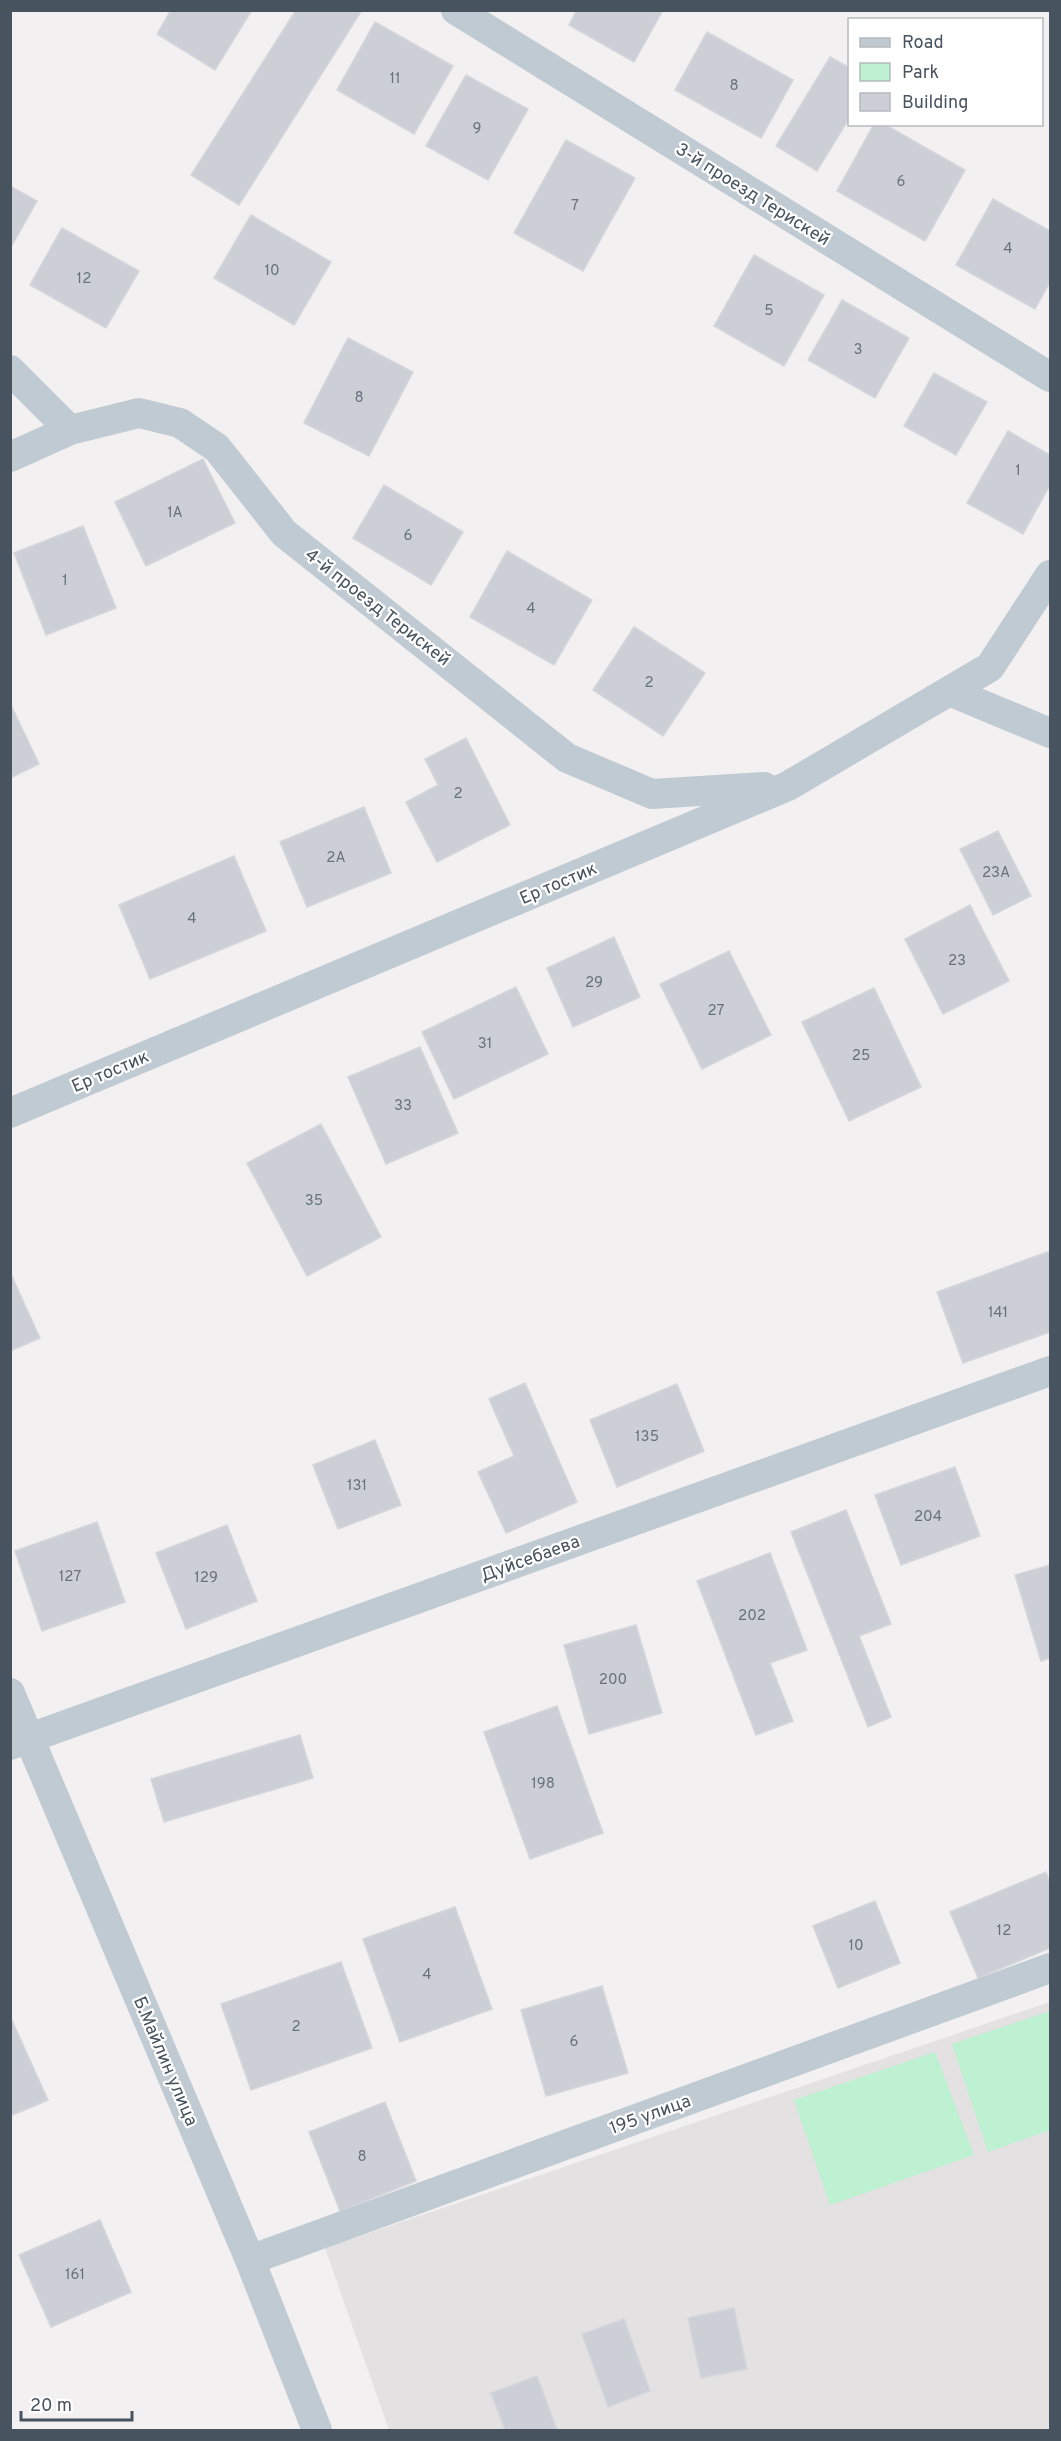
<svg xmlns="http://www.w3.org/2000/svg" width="1061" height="2441" font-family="Overpass,sans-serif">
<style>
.education{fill:#e3e1e2}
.green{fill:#bef0d2}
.building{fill:#cccfd5;stroke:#d4d6db;stroke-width:1.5}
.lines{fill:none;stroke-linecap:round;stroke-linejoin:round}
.street{stroke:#c0cad2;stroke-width:30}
.labels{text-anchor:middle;stroke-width:4.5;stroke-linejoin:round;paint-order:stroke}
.number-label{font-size:15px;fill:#68727c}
.street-label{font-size:18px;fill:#47535e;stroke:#fff}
</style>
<rect width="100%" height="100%" fill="#f2f0f0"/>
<!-- education -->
<path class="education" d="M 1050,2002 L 1050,2430 L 389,2430 L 325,2248 Z"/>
<!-- green -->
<path class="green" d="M 1050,2011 L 1050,2130 L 988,2152 L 952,2044 Z
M 935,2052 L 974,2155 L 830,2205 L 794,2100 Z"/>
<!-- building -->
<path class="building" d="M 171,10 L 252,10 L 215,70 L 157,34 Z
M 296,10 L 362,10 L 239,205 L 191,175 Z
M 577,10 L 663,10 L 634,62 L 569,25 Z
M 375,22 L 453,66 L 414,134 L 337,90 Z
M 707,32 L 793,80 L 761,138 L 675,90 Z
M 830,57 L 850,68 L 850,117 L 817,171 L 776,146 Z
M 466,75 L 528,109 L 488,180 L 426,146 Z
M 874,124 L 884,124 L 965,170 L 925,241 L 837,191 Z
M 566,140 L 635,178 L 583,271 L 514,233 Z
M 10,186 L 37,201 L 10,249 Z
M 993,199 L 1050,231 L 1050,282 L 1035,309 L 956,265 Z
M 251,215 L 331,262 L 294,325 L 214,278 Z
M 62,228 L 139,271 L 106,328 L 30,285 Z
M 754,255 L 824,295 L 784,366 L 714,326 Z
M 842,300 L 909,338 L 875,398 L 808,360 Z
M 348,338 L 413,372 L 369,456 L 304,423 Z
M 934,373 L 987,402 L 956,455 L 904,426 Z
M 1008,431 L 1050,455 L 1050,485 L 1023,534 L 967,503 Z
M 203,459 L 235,523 L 146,566 L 115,502 Z
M 384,485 L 463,532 L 431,585 L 353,538 Z
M 83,526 L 116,608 L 46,635 L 14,553 Z
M 507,551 L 592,600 L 554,665 L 470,617 Z
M 634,627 L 705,673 L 663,736 L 593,690 Z
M 10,703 L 39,764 L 10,778 Z
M 466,738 L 510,825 L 437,862 L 406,802 L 438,785 L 425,759 Z
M 364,807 L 391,873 L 307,907 L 280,842 Z
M 998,831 L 1031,896 L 993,915 L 960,849 Z
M 234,856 L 266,931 L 150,979 L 119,905 Z
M 970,905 L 1009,981 L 943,1014 L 905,939 Z
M 614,937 L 640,997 L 573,1027 L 547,968 Z
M 729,951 L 771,1035 L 702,1069 L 660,984 Z
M 516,987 L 548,1054 L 454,1099 L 422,1032 Z
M 874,988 L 921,1087 L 849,1121 L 802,1022 Z
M 420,1047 L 458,1133 L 386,1164 L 348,1077 Z
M 321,1124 L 381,1237 L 307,1276 L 247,1163 Z
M 1050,1251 L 1050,1332 L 963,1363 L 937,1292 Z
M 10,1272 L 40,1338 L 10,1351 Z
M 525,1383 L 577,1502 L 506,1533 L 478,1472 L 514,1456 L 489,1399 Z
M 677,1384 L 704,1451 L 617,1487 L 590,1420 Z
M 375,1440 L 401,1505 L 338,1529 L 313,1465 Z
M 955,1467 L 980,1536 L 901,1565 L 875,1495 Z
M 846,1510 L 891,1624 L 859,1636 L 891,1717 L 868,1727 L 791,1532 Z
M 97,1522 L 125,1602 L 42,1631 L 15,1551 Z
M 227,1525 L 257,1601 L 186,1629 L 156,1553 Z
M 770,1553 L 807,1650 L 770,1663 L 793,1721 L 756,1735 L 697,1581 Z
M 1050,1565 L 1050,1658 L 1041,1661 L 1015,1575 Z
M 636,1625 L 662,1713 L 589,1734 L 564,1645 Z
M 557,1706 L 603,1833 L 530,1859 L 484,1732 Z
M 300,1735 L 313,1778 L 164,1822 L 151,1779 Z
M 1046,1872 L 1050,1884 L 1050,1948 L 978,1978 L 950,1912 Z
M 875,1901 L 900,1963 L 838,1988 L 813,1926 Z
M 455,1907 L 492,2009 L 400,2042 L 363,1939 Z
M 341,1962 L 372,2048 L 251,2090 L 221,2004 Z
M 602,1986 L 628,2073 L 546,2096 L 521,2010 Z
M 10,2016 L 48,2100 L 10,2116 Z
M 385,2102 L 416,2181 L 340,2211 L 309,2132 Z
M 100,2220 L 131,2292 L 51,2327 L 19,2255 Z
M 734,2308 L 747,2369 L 701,2378 L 688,2318 Z
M 624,2319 L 650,2391 L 608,2407 L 582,2334 Z
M 537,2376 L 557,2430 L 505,2430 L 491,2393 Z"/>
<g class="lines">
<!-- street -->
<path class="street" d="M 456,10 L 1050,377
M 10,370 L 70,430 L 139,413 L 180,423 L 217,448 L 284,533 L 567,758 L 652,794 L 764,787
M 10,457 L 70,430
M 949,691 L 1050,733
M 10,1113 L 788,786 L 990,667 L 1050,575
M 10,1693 L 250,2260 L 317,2430
M 10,1745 L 1050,1371
M 250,2260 L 1050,1968"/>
</g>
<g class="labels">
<!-- number labels -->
<g class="number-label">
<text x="395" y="83">11</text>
<text x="734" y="90">8</text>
<text x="477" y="133">9</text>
<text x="901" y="186">6</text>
<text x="575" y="210">7</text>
<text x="1008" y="253">4</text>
<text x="272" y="275">10</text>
<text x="84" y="283">12</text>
<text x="769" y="315">5</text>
<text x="858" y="354">3</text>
<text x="359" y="402">8</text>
<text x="1018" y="475">1</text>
<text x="175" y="517">1А</text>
<text x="408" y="540">6</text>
<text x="65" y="585">1</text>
<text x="531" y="613">4</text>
<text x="649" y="687">2</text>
<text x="458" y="798">2</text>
<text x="336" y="862">2А</text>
<text x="996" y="877">23А</text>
<text x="192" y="923">4</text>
<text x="957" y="965">23</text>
<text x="594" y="987">29</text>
<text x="716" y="1015">27</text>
<text x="485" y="1048">31</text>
<text x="861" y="1060">25</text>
<text x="403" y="1110">33</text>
<text x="314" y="1205">35</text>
<text x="998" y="1317">141</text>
<text x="647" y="1441">135</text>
<text x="357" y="1490">131</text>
<text x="928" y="1521">204</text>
<text x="70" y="1581">127</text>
<text x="206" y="1582">129</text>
<text x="752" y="1620">202</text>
<text x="613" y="1684">200</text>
<text x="543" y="1788">198</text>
<text x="1004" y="1935">12</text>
<text x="856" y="1950">10</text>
<text x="427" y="1979">4</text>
<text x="296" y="2031">2</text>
<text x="574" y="2046">6</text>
<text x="362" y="2161">8</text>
<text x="75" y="2279">161</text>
</g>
<!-- street labels -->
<g class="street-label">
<text transform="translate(753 194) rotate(32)" y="6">3-й проезд Терискей</text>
<text transform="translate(378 607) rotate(38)" y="6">4-й проезд Терискей</text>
<text transform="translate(558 883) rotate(-23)" y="6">Ер тостик</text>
<text transform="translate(110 1071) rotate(-23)" y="6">Ер тостик</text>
<text transform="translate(530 1558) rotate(-20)" y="6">Дуйсебаева</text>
<text transform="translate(166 2061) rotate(67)" y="6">Б.Майлин улица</text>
<text transform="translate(650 2114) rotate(-20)" y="6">195 улица</text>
</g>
</g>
<!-- border -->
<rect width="1061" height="2441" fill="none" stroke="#47535e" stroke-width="24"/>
<!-- legend -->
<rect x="848" y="18" width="195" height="108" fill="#ffffff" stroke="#b5babf" stroke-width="1.5"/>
<rect x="860" y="38" width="30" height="9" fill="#c0cad2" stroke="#b5babf" stroke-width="1.5"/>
<text x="902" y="48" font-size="18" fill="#47535e">Road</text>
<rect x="860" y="63" width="30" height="18" fill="#bef0d2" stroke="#b5babf" stroke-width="1.5"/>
<text x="902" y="78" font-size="18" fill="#47535e">Park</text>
<rect x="860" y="93" width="30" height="18" fill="#cccfd5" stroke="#b5babf" stroke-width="1.5"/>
<text x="902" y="108" font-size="18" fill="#47535e">Building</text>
<!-- scale -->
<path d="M21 2411v9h111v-9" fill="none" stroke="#47535e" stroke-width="3"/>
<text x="30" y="2411" font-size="18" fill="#47535e" stroke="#ffffff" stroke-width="4.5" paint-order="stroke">20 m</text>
</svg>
